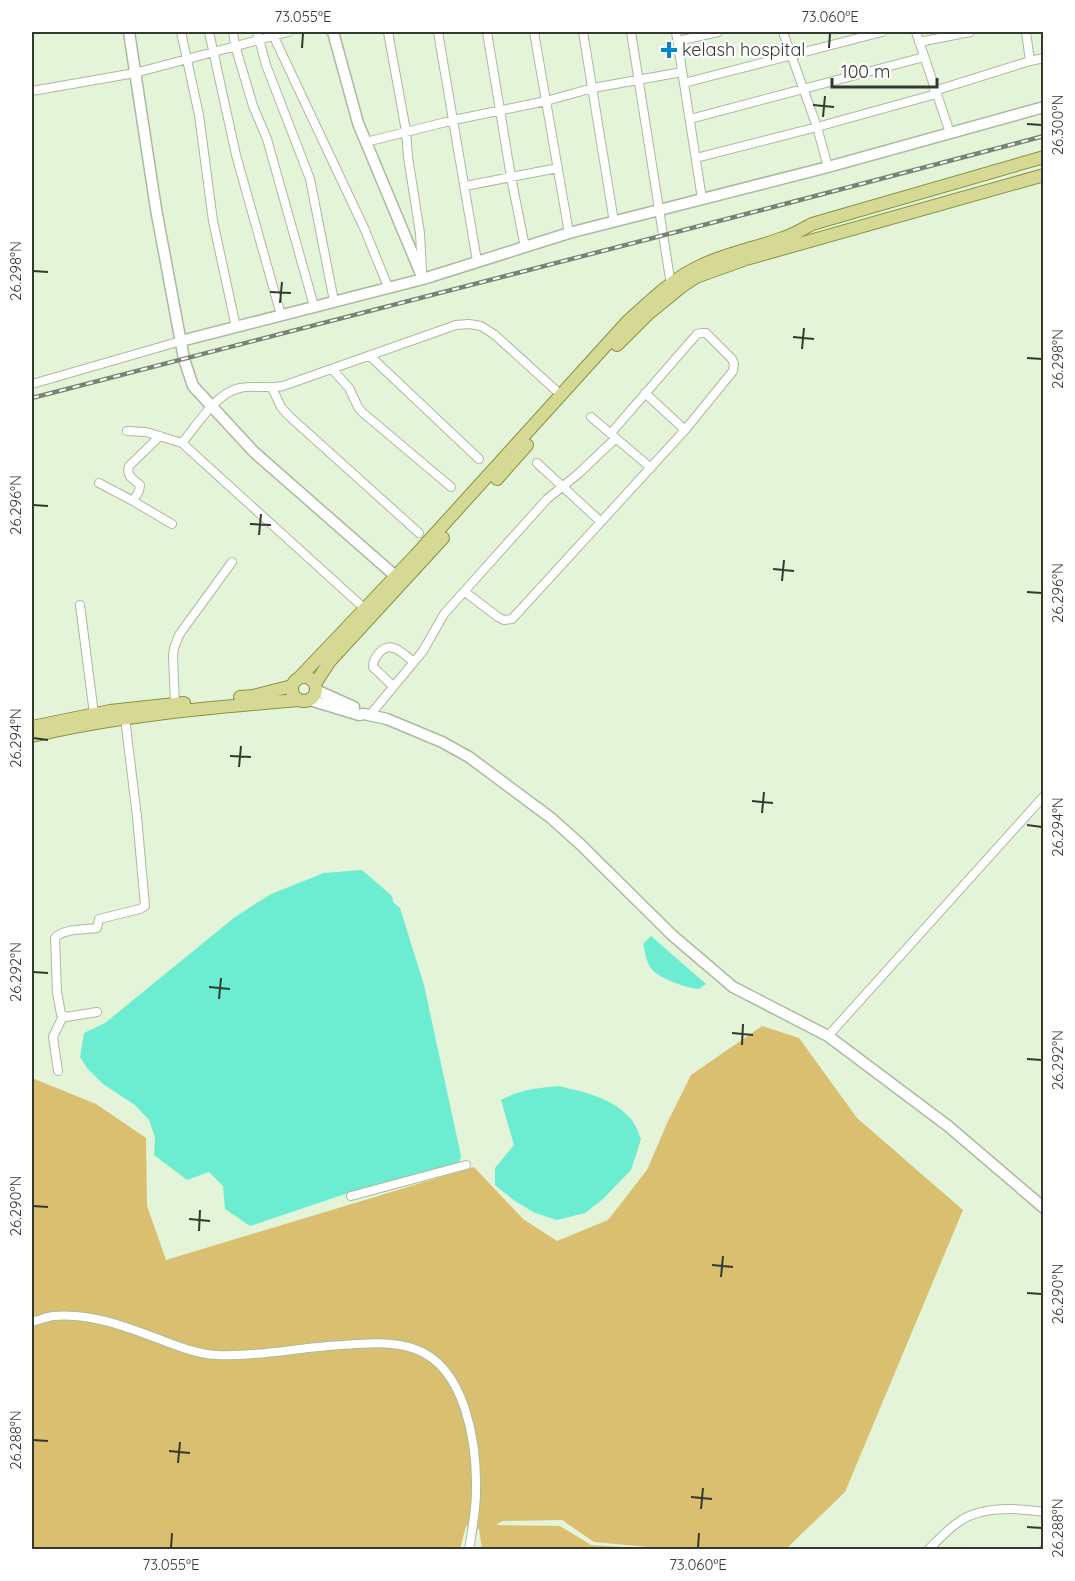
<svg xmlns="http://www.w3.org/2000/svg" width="1075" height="1581" font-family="Quicksand,sans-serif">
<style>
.green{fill:#dbbf70}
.water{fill:#6cecd1}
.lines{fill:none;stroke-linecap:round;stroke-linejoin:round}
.street-casing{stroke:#aabaa0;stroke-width:10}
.secondary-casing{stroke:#aabaa0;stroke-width:13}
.primary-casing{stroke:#8a9141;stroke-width:14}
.street{stroke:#fff;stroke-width:8}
.secondary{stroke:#fff;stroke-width:10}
.primary{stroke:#d5d993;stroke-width:12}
.rail-casing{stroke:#788372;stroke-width:4.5}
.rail{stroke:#fff;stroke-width:2;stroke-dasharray:7;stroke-linecap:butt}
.ticks{fill:none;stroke:#32392e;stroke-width:2}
.poi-dot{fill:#0087ce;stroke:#fff;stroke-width:2}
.labels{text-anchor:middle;stroke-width:4.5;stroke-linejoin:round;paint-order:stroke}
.poi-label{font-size:18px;fill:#32392e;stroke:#fff;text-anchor:start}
.neatline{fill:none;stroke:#32392e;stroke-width:2}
.ticks-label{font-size:15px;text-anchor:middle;fill:#32392e}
</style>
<rect width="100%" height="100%" fill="#e3f4d9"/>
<!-- green -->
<path class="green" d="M 762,1026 L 799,1038 L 857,1118 L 963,1210 L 845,1492 L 786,1549 L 679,1550 L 594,1542 L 562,1520 L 502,1521 L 496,1525 L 560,1526 L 591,1545 L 655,1549 L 482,1549 L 479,1529 L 466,1526 L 460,1549 L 32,1549 L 32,1078 L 96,1104 L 146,1138 L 147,1206 L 166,1260 L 474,1167 L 523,1219 L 557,1241 L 608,1220 L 647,1170 L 668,1121 L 691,1075 Z"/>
<!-- water -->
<path class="water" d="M 362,870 L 392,896 L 393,902 L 400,908 L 424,985 L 461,1156 L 459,1164 L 354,1191 L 250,1226 L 225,1209 L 223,1186 L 209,1172 L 187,1180 L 154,1155 L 155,1137 L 149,1120 L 135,1105 L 103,1084 L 87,1068 L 80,1057 L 84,1033 L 105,1023 L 235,917 L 271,894 L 324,873 Z
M 651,936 L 706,984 L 699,989 C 686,988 657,978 650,967 C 646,961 645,951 643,944 Z
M 558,1086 C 584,1092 611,1097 630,1118 C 635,1123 638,1132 641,1139 L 631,1170 L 603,1199 L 585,1213 L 557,1220 L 535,1213 L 515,1201 L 495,1185 L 495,1168 L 514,1145 L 501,1100 C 519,1090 537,1088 558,1086 Z"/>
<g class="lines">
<defs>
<path id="street" d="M 181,32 L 199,115 L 213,221 L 236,327
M 209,32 L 236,155 L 281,315
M 233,32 L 235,45 L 253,106 L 267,139 L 314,306
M 257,32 L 266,65 L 310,179 L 334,301
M 272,32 L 273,35 L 365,230 L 388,287
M 388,32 L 406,131 L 408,157 L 420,233 L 422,271
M 438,32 L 477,261
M 487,32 L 511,177 L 525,247
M 534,32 L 569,233
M 583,32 L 614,222
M 631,32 L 671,285
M 676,32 L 702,199
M 783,32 L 817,127 L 828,167
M 916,32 L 950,133
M 1026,32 L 1030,61 L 1044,58
M 678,41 L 718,32
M 919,42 L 970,32
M 684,83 L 882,32
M 32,91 L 135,73 L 288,32
M 934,91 L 1030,61
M 690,119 L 924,57
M 366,142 L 454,120 L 546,101 L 593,88 L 682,72
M 696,158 L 817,127 L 936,94
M 465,186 L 558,168
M 370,356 L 479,459
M 332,369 L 349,388 L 358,407 L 362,412 L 451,487
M 32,384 L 181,341
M 272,388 L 281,407 L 289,416 L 419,533
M 645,393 L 685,430
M 591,417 L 651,468
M 127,431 L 146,432 L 182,443
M 160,436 L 129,466 C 126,476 133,479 140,485 L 139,491 L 133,501 L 172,524
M 537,463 L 601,522
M 99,483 L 133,501
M 465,592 L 498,617 L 504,620 L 512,619 L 685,430 L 733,371 L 734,364 L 732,359 L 706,333 L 701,333 L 697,334 L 611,433
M 80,605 L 94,714
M 365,609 L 182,443 C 196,426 217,392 240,388 C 254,385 268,389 283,386 L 456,325 L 469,324 L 481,326 L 495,335 L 561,395
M 393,686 L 373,667 C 373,661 375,658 379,653 C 391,639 403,654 414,662
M 175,704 L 173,656 L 174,648 L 179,635 L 232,562
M 370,715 L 423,651 L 444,614 L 547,499 L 578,474 L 616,438
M 97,1012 L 66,1017 L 61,1014 L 57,992 L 55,938 C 64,928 84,930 97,928 L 99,919 L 140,909 L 145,906 L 137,817 L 125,718
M 828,1036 L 1044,796
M 58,1071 L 53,1037 L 63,1016
M 351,1196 L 466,1165
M 32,1322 C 39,1320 46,1317 53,1316 C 90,1312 130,1328 164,1341 C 180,1347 198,1354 216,1355 C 258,1357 301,1347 343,1345 C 366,1343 393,1341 415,1349 C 466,1367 477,1444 476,1491 C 476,1511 472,1530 469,1550
M 928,1550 C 937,1541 949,1528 960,1521 C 983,1506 1018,1508 1044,1512
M 1043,1550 L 1044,1549"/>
<path id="secondary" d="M 129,32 L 156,209 L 184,359 L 193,386 L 254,452 L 400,580
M 333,32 L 358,123 L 423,279
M 181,341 L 423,279 L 569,233 L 828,167 L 1044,107
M 316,690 L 354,707
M 310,700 L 359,715 L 364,714 L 387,719 L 442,742 L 469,757 L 551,818 L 580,844 L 672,935 L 733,987 L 828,1036 L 948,1126 L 1044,1208"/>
<path id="primary" d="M 617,345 L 648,314 L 681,287 L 696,277 L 746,259 L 1044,175
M 497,479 L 527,445
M292 689a12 12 0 1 1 24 0a12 12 0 1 1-24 0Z
M 299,678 L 415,556 L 627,322 C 650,301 672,279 700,266 C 727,253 756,248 783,238 C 793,235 803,229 812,224 L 1044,157
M 315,684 L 330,661 L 443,538
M 240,697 L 253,696 L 292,686
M 32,727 L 110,711 L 184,703
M 32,736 C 119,715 209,708 299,700"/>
</defs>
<!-- street casing -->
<use href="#street" class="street-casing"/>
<!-- secondary casing -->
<use href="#secondary" class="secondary-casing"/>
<!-- primary casing -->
<use href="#primary" class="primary-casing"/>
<!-- street -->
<use href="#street" class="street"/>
<!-- secondary -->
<use href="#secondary" class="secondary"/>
<!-- primary -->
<use href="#primary" class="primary"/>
<defs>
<path id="rail" d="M 32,398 L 777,206 L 1044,136"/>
</defs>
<!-- rail casing -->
<use href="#rail" class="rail-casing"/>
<!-- rail -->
<use href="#rail" class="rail"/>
</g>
<!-- ticks -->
<path class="ticks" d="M 302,48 L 303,33M 829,48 L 830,33M 813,105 L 834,107M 823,117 L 825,96M 1027,124 L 1042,125M 33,271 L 48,272M 270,292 L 291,293M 280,303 L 282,282M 793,337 L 814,339M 802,349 L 804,328M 1027,358 L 1042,359M 33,505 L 48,506M 250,524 L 271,525M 259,535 L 261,514M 773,569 L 794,571M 782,581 L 784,560M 1027,592 L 1042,593M 33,738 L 48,740M 230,756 L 251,757M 239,767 L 241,746M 752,801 L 773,803M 762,813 L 764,792M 1027,825 L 1042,827M 33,972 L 48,973M 209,987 L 230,989M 219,999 L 221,978M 732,1033 L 753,1035M 742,1045 L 743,1024M 1027,1059 L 1042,1060M 33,1206 L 48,1207M 189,1219 L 210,1221M 199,1231 L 200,1210M 712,1265 L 733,1267M 721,1277 L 723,1256M 1027,1293 L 1042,1294M 33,1440 L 48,1441M 169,1451 L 190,1453M 178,1463 L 180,1442M 691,1497 L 712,1499M 701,1509 L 703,1488M 1027,1527 L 1042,1528M 171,1548 L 172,1533M 698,1548 L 699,1533"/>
<!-- markers -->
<path class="poi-dot" d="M666 41h6v6h6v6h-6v6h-6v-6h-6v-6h6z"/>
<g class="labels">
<!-- poi labels -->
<g class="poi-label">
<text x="682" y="56">kelash hospital</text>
</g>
</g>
<!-- border -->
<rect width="1075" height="1581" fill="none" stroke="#ffffff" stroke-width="66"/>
<!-- scale -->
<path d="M832 78v9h105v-9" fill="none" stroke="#32392e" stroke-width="3"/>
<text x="841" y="78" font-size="18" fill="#32392e" stroke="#ffffff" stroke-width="4.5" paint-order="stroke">100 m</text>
<rect x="33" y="33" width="1009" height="1515" class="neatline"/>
<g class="ticks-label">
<text x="303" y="22">73.055°E</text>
<text x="830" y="22">73.060°E</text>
<text transform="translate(1058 125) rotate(-90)" y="5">26.300°N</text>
<text transform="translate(16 271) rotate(-90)" y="5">26.298°N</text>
<text transform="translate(1058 359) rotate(-90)" y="5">26.298°N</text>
<text transform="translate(16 505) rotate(-90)" y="5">26.296°N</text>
<text transform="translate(1058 593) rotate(-90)" y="5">26.296°N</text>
<text transform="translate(16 738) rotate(-90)" y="5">26.294°N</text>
<text transform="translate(1058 827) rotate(-90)" y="5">26.294°N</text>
<text transform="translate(16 972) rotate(-90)" y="5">26.292°N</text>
<text transform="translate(1058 1060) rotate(-90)" y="5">26.292°N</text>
<text transform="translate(16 1206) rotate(-90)" y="5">26.290°N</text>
<text transform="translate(1058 1294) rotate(-90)" y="5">26.290°N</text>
<text transform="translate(16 1440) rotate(-90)" y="5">26.288°N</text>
<text transform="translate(1058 1528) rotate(-90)" y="5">26.288°N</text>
<text x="171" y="1570">73.055°E</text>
<text x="698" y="1570">73.060°E</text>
</g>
</svg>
